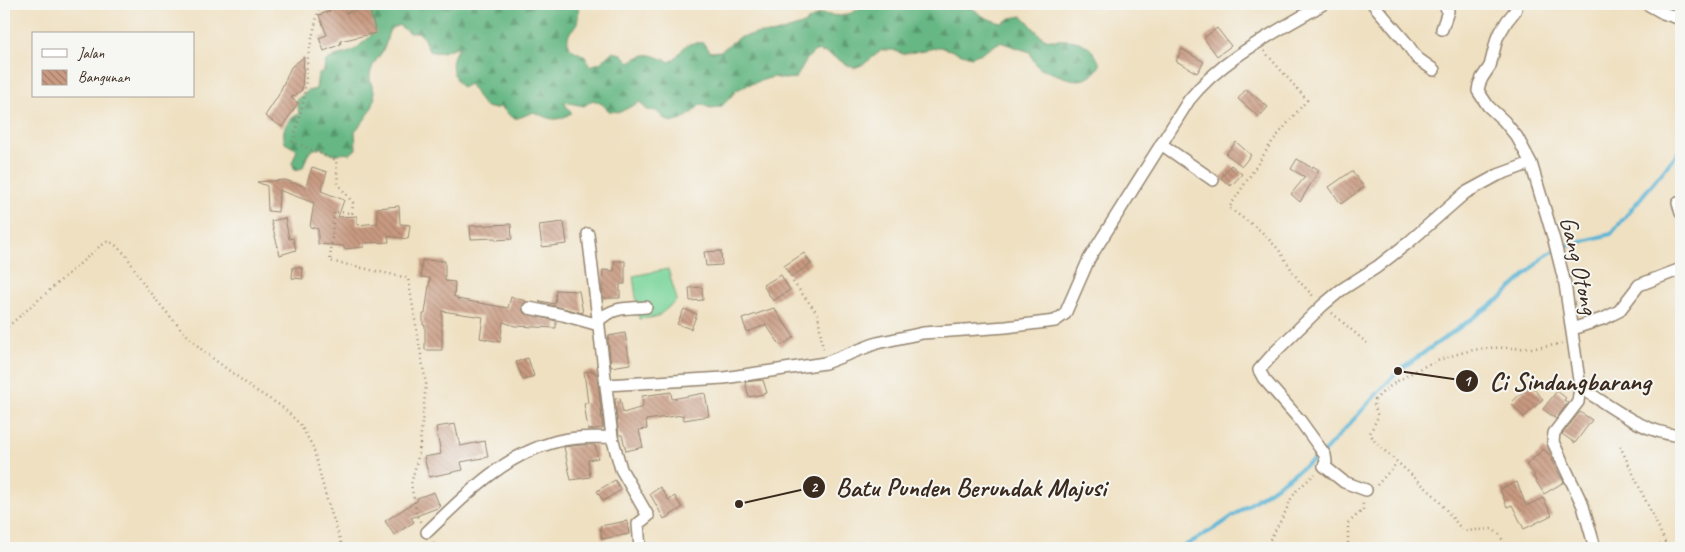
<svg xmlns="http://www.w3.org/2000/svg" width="1685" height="552" font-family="Caveat,sans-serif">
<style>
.forest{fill:url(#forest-firs);stroke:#507051}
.pitch{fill:#7dd69c;stroke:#5c805d}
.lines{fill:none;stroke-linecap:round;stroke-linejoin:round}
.stream{stroke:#57b4d5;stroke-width:4}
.building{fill:url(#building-back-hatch)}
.minor-casing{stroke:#958570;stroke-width:14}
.path{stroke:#958570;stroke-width:2.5;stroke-dasharray:1 4;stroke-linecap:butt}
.minor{stroke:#fff;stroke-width:11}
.labels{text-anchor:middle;stroke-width:4;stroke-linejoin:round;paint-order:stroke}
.street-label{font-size:25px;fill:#3b2a1e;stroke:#f6f6f2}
.leader{fill:none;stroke:#3b2a1e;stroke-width:2}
.callout-dot{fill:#3b2a1e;stroke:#f6f6f2;stroke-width:2}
.mark-label{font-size:15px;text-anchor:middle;font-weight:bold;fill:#fff}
.callout-label{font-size:26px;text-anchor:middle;font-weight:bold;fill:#3b2a1e;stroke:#f6f6f2;stroke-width:4;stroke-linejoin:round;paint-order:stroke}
</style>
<defs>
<pattern id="forest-firs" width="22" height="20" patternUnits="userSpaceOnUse" patternTransform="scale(1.25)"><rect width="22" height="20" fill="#66b784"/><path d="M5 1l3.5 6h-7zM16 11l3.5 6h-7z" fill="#55956b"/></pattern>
<pattern id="building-back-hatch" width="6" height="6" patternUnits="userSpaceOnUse" patternTransform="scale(1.25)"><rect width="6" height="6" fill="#c99a81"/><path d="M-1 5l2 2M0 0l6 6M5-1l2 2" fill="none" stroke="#a47e69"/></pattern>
</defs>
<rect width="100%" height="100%" fill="#f6f6f2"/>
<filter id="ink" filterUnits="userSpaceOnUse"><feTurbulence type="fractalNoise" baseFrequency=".02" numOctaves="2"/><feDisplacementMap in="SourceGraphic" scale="10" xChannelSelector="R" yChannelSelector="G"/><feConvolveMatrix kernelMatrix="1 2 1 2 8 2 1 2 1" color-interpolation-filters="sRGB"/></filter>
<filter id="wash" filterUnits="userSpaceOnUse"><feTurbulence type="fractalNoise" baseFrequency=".0096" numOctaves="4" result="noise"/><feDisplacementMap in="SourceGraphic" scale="20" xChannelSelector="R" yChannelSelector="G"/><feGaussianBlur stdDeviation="1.12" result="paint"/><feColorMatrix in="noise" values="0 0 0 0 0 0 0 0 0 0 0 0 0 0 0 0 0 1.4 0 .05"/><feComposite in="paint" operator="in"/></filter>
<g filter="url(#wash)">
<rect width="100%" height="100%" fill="#efe0c1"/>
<!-- forest -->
<path class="forest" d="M 351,4 L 578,4 L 579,10 L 577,25 C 570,30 563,41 572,49 C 576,53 582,53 586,58 C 587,59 589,65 589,66 L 600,63 L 612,52 L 622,54 L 630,62 C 649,50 651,55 670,62 C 686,51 680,41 703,43 L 711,52 L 721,51 L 738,38 L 750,35 L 760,33 L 772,34 L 802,25 L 819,14 L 841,16 L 851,13 L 868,4 L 969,4 C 977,15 989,20 1002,23 L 1011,18 L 1022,16 C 1030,22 1035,32 1044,38 C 1052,42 1059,39 1068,40 C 1085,41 1095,50 1100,65 C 1087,87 1072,80 1052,73 C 1049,71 1044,71 1041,69 C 1035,65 1032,58 1030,52 L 1000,42 L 982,53 L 971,57 L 941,47 L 903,54 L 893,50 L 882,50 L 864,64 L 854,68 C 839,62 832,52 815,51 L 807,59 L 796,78 L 784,79 L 773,77 L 747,85 L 737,90 L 721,107 L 710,108 L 701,104 C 687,118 672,132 657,111 L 647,110 L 640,102 L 620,112 L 609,111 L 602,104 L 593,100 L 584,106 L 564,102 L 571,113 C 556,123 549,119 534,112 C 515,118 517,124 501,107 C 480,113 481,97 469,84 L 462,88 C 451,76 448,58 460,47 C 448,47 443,56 429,51 L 423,37 L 418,32 L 410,33 L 398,25 C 398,26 392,28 391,29 C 387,33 388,38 386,43 C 383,55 372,61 370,75 C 369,85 377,91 374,101 C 371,113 363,122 355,131 L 356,149 L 350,154 C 338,152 332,158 322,148 C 308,148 307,156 303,168 L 295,170 L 292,163 L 297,150 L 285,143 C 281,129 286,120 299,114 L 297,99 L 308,91 L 316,89 L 318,74 L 324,71 L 325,62 C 338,52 339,57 352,51 C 358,49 360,44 365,41 C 369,37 371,37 373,32 L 367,11 Z"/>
<!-- pitch -->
<path class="pitch" d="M 668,269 L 677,300 L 657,317 L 639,319 L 633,276 Z"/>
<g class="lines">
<!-- stream -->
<path class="stream" d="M 1181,548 L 1220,525 L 1322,454 L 1398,371 L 1501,298 L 1547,254 L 1568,245 L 1611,234 L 1681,149"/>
</g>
<g id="blocks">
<!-- building -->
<path class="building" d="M 344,5 L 346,13 L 369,7 L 376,33 L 340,41 L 341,44 L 324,51 L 319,38 L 327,35 L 319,15 L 330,11 L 330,9 Z
M 1217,28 L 1231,46 L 1217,56 L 1204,38 Z
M 1182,49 L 1204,62 L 1197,73 L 1176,61 Z
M 304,57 L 302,90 L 291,98 L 298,103 L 282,127 L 265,116 L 278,96 L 291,67 Z
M 1246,89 L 1268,107 L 1259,117 L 1238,99 Z
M 1236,142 L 1251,155 L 1242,166 L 1226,154 Z
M 1297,159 L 1312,168 L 1313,166 L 1319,170 L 1300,202 L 1291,194 L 1305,177 L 1291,169 Z
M 1231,165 L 1242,174 L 1231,186 L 1221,178 Z
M 312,167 L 327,172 L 321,191 L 344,200 L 338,217 L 357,216 L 357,225 L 378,223 L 377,208 L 399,206 L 400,224 L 410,225 L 408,239 L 388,236 L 389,242 L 364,243 L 364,247 L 344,249 L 344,246 L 318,244 L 318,229 L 310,227 L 314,203 L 279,190 L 278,212 L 268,211 L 267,186 L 257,182 L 285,180 L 306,187 Z
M 1352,171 L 1364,187 L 1341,204 L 1329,187 Z
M 285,218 L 289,239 L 293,238 L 296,250 L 280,255 L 271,221 Z
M 564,222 L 567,244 L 542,247 L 539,225 Z
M 511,224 L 512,239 L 495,240 L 495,238 L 471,239 L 470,226 Z
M 721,251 L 722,265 L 706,266 L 704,252 Z
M 804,253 L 811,264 L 791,277 L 784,266 Z
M 422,260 L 445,261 L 445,281 L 455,282 L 454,297 L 457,297 L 457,299 L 508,308 L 511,297 L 526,301 L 522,307 L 524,313 L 556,321 L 556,328 L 515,326 L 503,322 L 500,342 L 480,338 L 483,317 L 442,311 L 442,350 L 425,350 L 425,325 L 423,325 L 423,314 L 425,314 L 430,278 L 421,277 Z
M 614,261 L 625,261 L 625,284 L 620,284 L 620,298 L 603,298 L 602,288 L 603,270 L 614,271 Z
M 293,267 L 302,268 L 303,279 L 292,278 Z
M 781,275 L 790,290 L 773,301 L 763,285 Z
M 702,287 L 703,300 L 690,301 L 689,288 Z
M 556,290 L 579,291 L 583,313 L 539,302 L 540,301 L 555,304 Z
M 774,308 L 794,337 L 781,346 L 766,325 L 747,332 L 742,319 Z
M 684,309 L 697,314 L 691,329 L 677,324 Z
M 625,333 L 630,364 L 611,367 L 608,340 L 609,336 Z
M 528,358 L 534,376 L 523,380 L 516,362 Z
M 594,371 L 595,373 L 597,373 L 603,428 L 588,430 L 584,403 L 588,403 L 584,372 Z
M 763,380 L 767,393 L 749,397 L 745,382 Z
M 1530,385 L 1543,399 L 1524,417 L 1511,403 Z
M 1557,391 L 1566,398 L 1564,400 L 1568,403 L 1556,419 L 1543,409 Z
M 671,392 L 672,399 L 705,393 L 709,416 L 684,420 L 683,415 L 646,420 L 647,429 L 639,430 L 643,447 L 626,451 L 622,435 L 619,435 L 615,399 L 620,398 L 623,413 L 643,407 L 642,396 Z
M 1580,412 L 1592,420 L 1575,443 L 1562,434 Z
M 455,424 L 460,446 L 485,441 L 488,457 L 461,462 L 463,470 L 429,477 L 424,457 L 441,454 L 436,427 Z
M 582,445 L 595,445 L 598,458 L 588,460 L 590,477 L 571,480 L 564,447 Z
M 1544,449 L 1553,459 L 1551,460 L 1564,482 L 1544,494 L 1533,476 L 1535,475 L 1526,465 Z
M 615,480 L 621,490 L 603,501 L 597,491 Z
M 1517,482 L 1526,506 L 1543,498 L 1552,515 L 1524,529 L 1512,505 L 1507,507 L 1500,489 Z
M 660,487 L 669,500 L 675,496 L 682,508 L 664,519 L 650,494 Z
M 434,492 L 440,507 L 411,518 L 414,522 L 394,535 L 385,521 L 418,500 L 417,498 Z
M 627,521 L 629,534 L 602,539 L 600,526 Z"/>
</g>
</g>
<g filter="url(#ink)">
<use href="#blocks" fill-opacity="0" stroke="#958570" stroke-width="1"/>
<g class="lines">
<defs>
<path id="minor" d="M 1373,4 L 1405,41 L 1417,58 L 1434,70
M 1517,4 L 1515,11 L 1507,21 L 1497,38 L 1490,66 L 1482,78 L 1479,85 L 1478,91 L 1488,106 L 1504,121 L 1517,137 L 1531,163 L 1554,240 L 1565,284 L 1580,387 L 1578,402 L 1554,433 L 1553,442 L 1583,506 L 1595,548
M 1647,4 L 1663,13 L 1681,19
M 1442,29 L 1448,11 L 1444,4
M 1161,144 L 1213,180
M 1678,203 L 1681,213
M 588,234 L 612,437 L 621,469 L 648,516 L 638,524 L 640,548
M 529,308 L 563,315 L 599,325
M 598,321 C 614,306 626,309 646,307
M 1572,329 L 1605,318 L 1619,311 L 1639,285 L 1681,269
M 606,385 L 724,378 L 825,363 L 877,343 L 923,333 L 1006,327 L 1055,321 L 1065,314 L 1089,259 L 1189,100 C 1223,57 1277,32 1323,4
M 1580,387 C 1613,408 1641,432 1681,436
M 1366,490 L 1344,482 L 1324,466 L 1326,462 L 1325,455 L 1299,419 L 1264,379 L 1259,370 L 1275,352 L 1323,305 L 1341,290 L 1377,267 L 1409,242 L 1465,193 L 1498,175 L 1531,163
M 427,532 C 463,498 501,457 551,443 C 570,437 592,437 612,437"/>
</defs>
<!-- minor casing -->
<use href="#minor" class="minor-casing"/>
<!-- path -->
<path class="path" d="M 320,4 L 308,55 L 304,100 L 293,142 L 336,160 L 338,184 L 353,203 L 352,213 L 334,212 L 330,261 L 408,278 L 426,384 L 419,453 L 411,484 L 417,516 L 421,523
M 1264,51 L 1307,100 L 1272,142 L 1229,208 L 1261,231 L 1279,250 L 1299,281 L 1315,298
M 793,282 L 818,314 L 823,351
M 1332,313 L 1369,345
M 4,330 L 99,247 L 107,242 L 113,243 L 126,255 L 147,289 L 180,328 L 203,351 L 255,390 L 281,406 L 300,424 L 313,447 L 326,497 L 343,548
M 1620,446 L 1668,548
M 1377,485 L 1397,463
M 433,543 L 437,548
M 1265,548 L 1284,515 L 1291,499 L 1297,490 L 1315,474
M 1348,548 L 1348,523 L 1363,510 L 1363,502
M 1507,548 L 1499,534 L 1492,529 L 1463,531 L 1435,496 L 1375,442 L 1370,433 L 1378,417 L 1374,404 L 1375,400 C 1397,374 1455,350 1489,348 C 1503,347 1517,349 1531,348 C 1541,348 1552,345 1562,344
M 1650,548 L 1666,543"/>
<!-- minor -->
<use href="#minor" class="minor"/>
</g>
</g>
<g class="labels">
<!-- street labels -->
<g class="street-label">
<text transform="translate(1580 265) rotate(77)" y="9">Gang Otong</text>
</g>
</g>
<!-- callouts -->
<path class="leader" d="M1398 371L1467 381M739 504L814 487"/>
<g class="callout-dot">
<circle cx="1398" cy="371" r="5"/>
<circle cx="739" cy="504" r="5"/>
<circle cx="1467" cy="381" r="12"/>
<circle cx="814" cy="487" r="12"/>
</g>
<g class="mark-label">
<text x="1467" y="386">1</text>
<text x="814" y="492">2</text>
</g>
<g class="callout-label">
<text x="1570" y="390">Ci Sindangbarang</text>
<text x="971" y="496">Batu Punden Berundak Majusi</text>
</g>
<!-- margin -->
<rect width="1685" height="552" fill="none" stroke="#f6f6f2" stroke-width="20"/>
<!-- legend -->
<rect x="32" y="32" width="162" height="65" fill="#f6f6f2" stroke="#aba49d"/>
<rect x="42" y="49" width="25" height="8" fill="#ffffff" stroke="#aba49d"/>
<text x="78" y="58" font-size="15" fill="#3b2a1e">Jalan</text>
<rect x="42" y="70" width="25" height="15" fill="url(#building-back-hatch)" stroke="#aba49d"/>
<text x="78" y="82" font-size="15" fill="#3b2a1e">Bangunan</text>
</svg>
